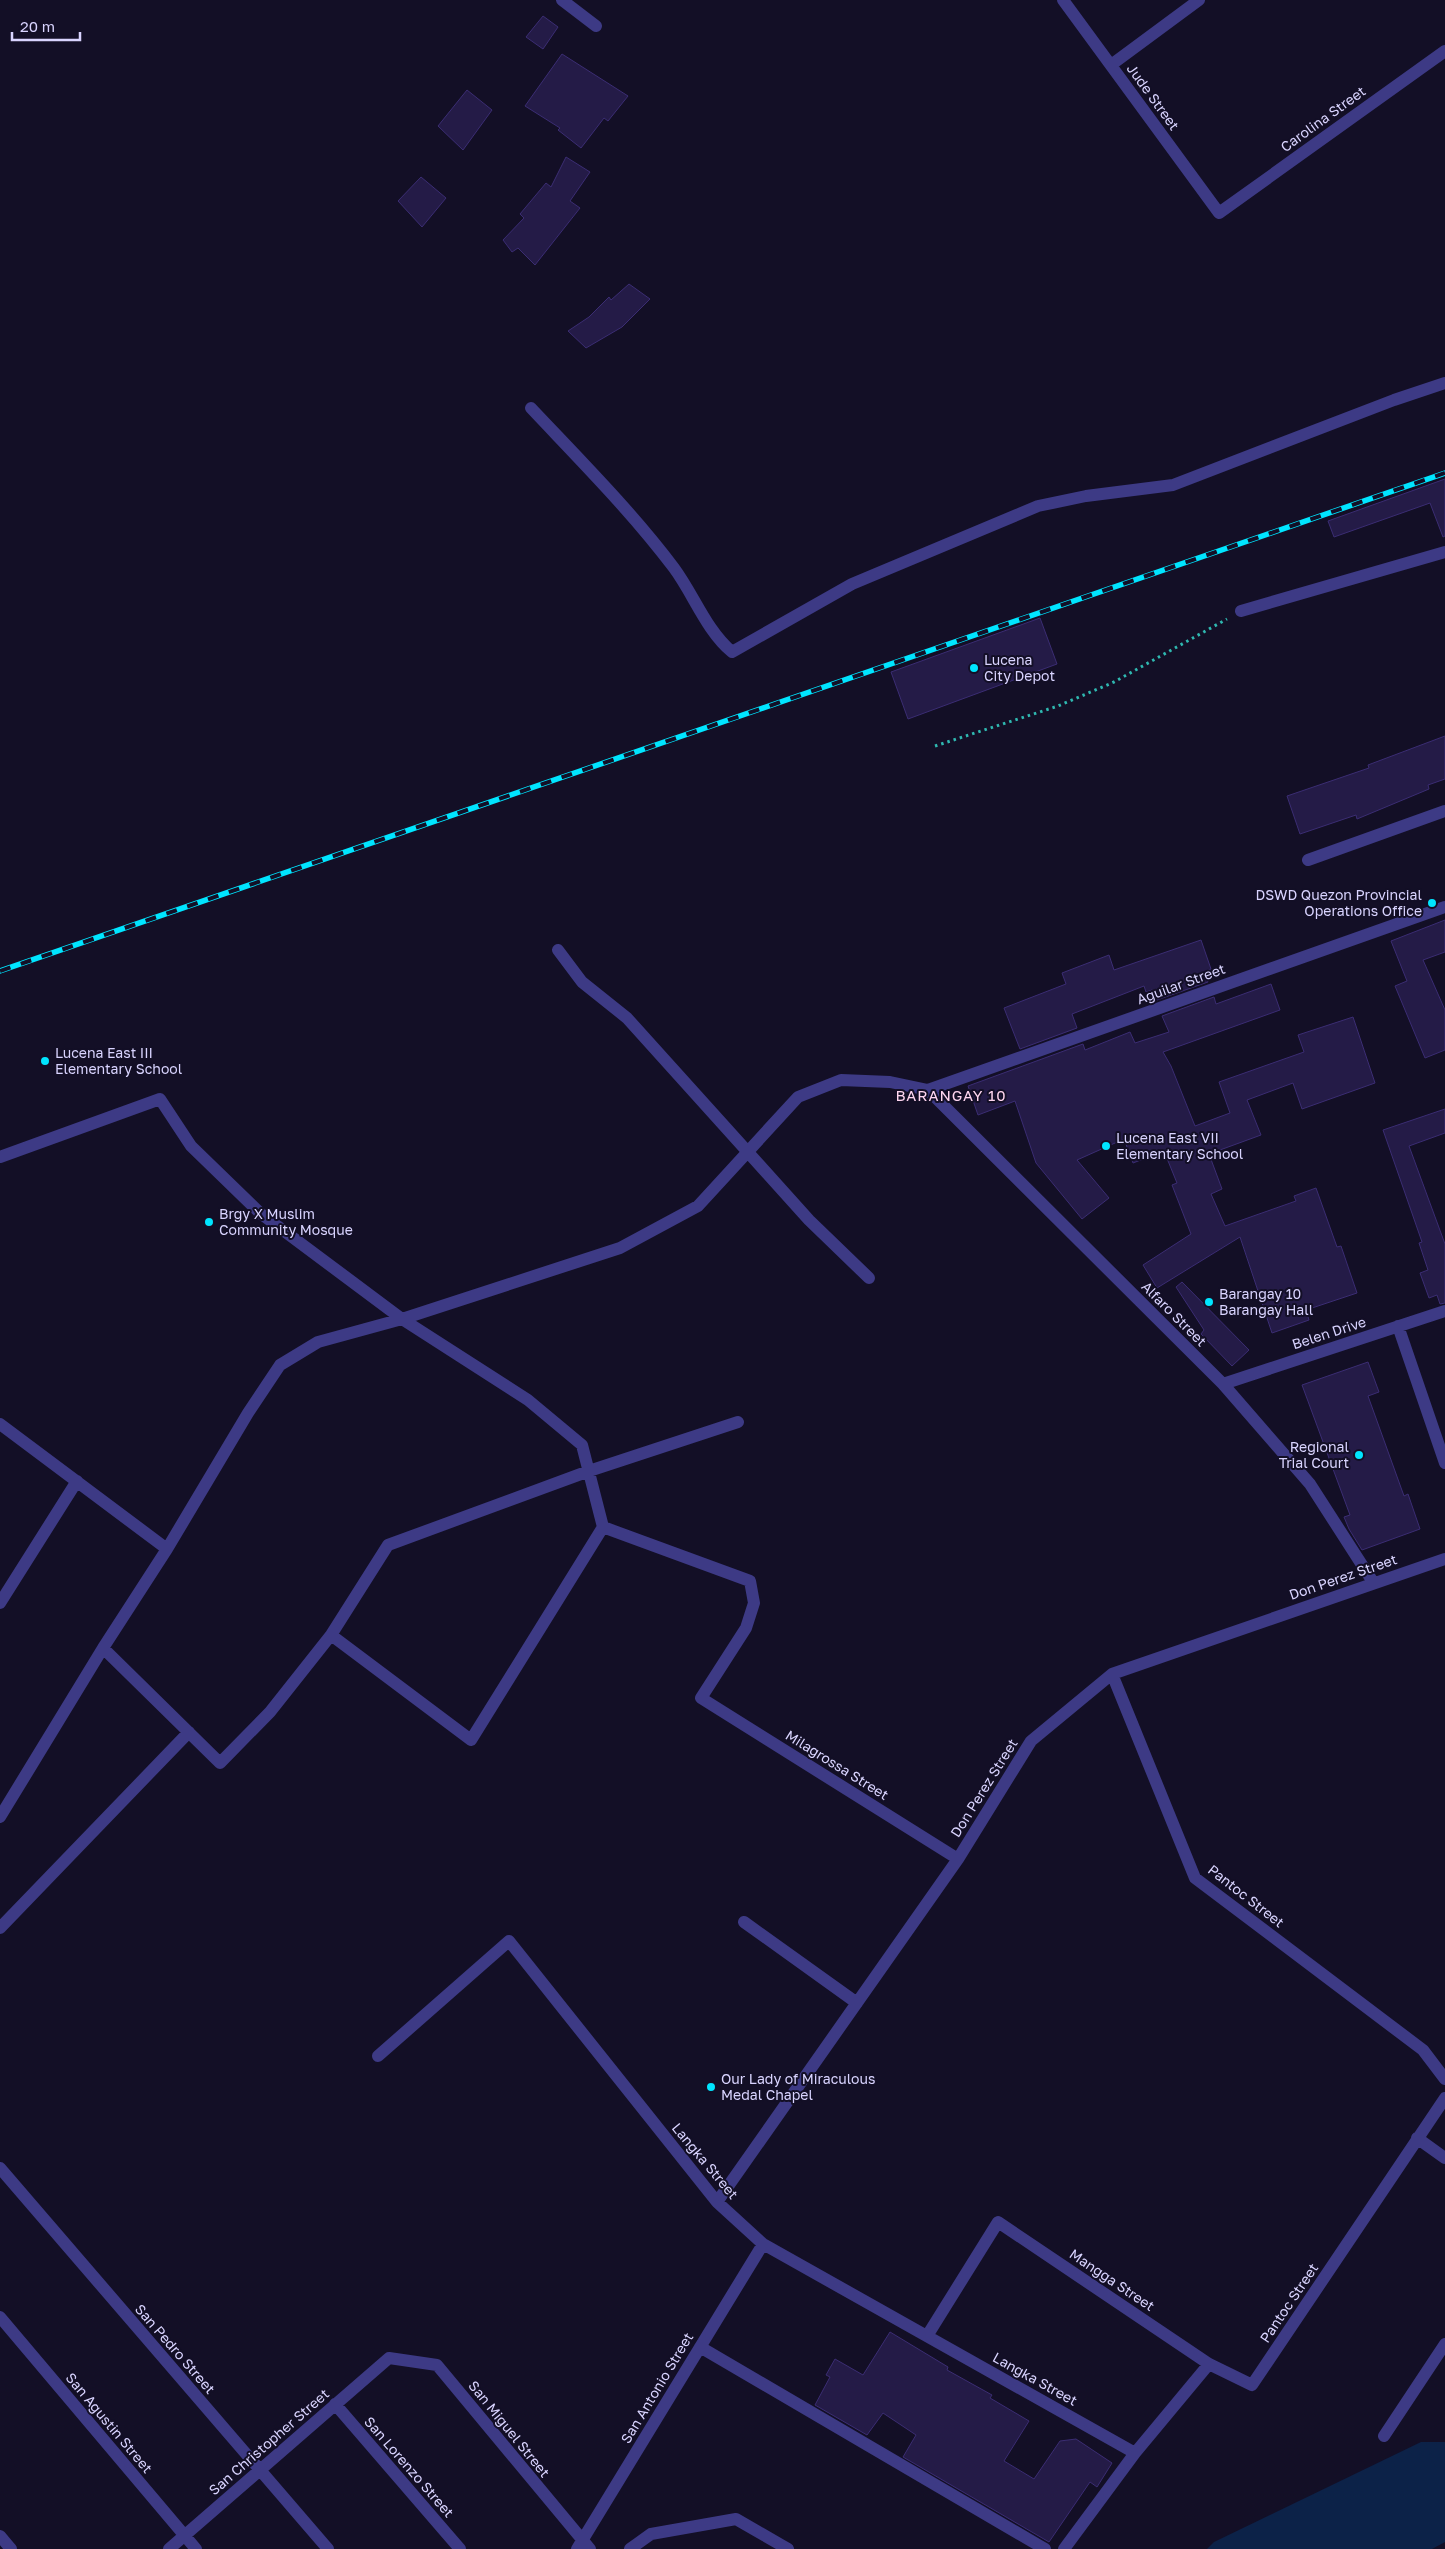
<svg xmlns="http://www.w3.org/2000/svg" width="1445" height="2549" font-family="'Golos Text',sans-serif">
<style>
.water{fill:#0c2248}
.building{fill:#241b47;stroke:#3b2d73}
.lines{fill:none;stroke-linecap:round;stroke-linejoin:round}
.path{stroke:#2fb8b0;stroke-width:3;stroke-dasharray:2.5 4;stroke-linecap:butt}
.minor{stroke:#3d3a85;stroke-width:12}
.rail-casing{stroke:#00e5ff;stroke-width:5.5}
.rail{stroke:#130f26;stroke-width:4;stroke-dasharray:11;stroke-linecap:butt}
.poi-dot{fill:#00e5ff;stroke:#130f26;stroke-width:2}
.labels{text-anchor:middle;stroke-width:4;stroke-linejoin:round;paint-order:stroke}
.street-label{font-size:14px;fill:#d9d4ff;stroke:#130f26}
.poi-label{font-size:14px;fill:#d9d4ff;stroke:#130f26;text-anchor:start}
.neighbourhood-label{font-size:15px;letter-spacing:1px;fill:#ffd6f0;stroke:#130f26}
</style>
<rect width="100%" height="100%" fill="#130f26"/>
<!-- water -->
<path class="water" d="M 1421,2442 L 1445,2442 L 1445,2542 L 1432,2549 L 1207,2549 L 1214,2542 Z"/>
<!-- building -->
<path class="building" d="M 543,16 L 558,27 L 543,49 L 526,37 Z
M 562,54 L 628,96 L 608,121 L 604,118 L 581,148 L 558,130 L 560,128 L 525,106 Z
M 467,90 L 492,110 L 463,150 L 438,126 Z
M 566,157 L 590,172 L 570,201 L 580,208 L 535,265 L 518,248 L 512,252 L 503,240 L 524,218 L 520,214 L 546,183 L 551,187 Z
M 421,177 L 446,198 L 422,227 L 398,201 Z
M 629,284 L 650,299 L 622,327 L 586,348 L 568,331 L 589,317 L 609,297 L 611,300 Z
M 1445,479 L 1445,536 L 1443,537 L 1430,503 L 1334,537 L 1328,521 Z
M 1040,618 L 1057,664 L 908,719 L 891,672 Z
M 1445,736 L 1445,779 L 1428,785 L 1429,789 L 1357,819 L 1356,815 L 1300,834 L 1287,796 L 1369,768 L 1368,765 Z
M 1445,920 L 1445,952 L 1423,960 L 1445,1010 L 1445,1050 L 1425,1058 L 1395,986 L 1407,981 L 1391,941 Z
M 1201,940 L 1211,969 L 1204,972 L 1208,982 L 1157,1000 L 1152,990 L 1146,992 L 1144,986 L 1072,1014 L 1077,1028 L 1020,1049 L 1004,1008 L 1066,984 L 1062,973 L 1109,955 L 1114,970 Z
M 1271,984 L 1280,1010 L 1163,1052 L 1171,1066 L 1195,1126 L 1230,1113 L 1219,1082 L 1304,1052 L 1298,1035 L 1353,1017 L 1375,1083 L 1302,1109 L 1293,1083 L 1247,1100 L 1261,1135 L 1209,1154 L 1222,1189 L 1211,1194 L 1225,1226 L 1296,1201 L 1294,1196 L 1316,1188 L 1337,1247 L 1341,1246 L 1357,1293 L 1306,1310 L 1309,1320 L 1272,1333 L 1240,1237 L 1157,1288 L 1143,1265 L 1191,1234 L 1172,1185 L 1177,1183 L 1164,1151 L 1133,1163 L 1124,1139 L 1077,1160 L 1109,1198 L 1082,1219 L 1036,1163 L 1015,1101 L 978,1115 L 968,1086 L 1083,1044 L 1085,1050 L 1130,1032 L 1135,1043 L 1169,1032 L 1162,1016 L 1214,997 L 1216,1004 Z
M 1445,1109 L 1445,1133 L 1409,1146 L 1445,1244 L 1445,1303 L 1440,1304 L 1437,1295 L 1429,1298 L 1420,1273 L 1428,1270 L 1419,1243 L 1422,1242 L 1383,1130 Z
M 1182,1282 L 1249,1350 L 1232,1366 L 1201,1334 L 1204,1330 L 1176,1287 Z
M 1368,1362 L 1379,1392 L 1368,1396 L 1404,1496 L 1408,1494 L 1420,1529 L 1362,1550 L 1349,1529 L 1344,1517 L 1350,1515 L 1302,1385 Z
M 890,2332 L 948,2367 L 947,2370 L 992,2395 L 990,2398 L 1029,2421 L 1004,2461 L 1034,2479 L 1060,2441 L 1076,2439 L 1112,2463 L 1097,2487 L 1090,2482 L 1049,2542 L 903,2457 L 916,2435 L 883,2413 L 867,2435 L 815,2405 L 830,2377 L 826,2375 L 835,2359 L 863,2375 Z"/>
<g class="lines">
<!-- path -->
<path class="path" d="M 935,746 L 1058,706 L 1114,682 L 1227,619"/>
<!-- minor -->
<path class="minor" d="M 562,0 L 596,26
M 1063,0 L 1219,213 L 1445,51
M 1111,65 L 1199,0
M 531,408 C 580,460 631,511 674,568 C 694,595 706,630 732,652 L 852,584 L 1038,506 L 1086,496 L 1173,485 L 1394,400 L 1445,383
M 1241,611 L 1445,552
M 1308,860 L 1445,811
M 558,950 L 582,982 L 627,1018 L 809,1220 L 869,1278
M 928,1090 L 1223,1384 L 1310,1484 L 1373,1582
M 928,1090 L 1445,907
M 0,1157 L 160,1099 L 191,1146 L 260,1213 L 402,1319 L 528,1400 L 582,1445 L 603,1527 L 471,1740 L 331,1635 L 270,1712 L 220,1763 L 103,1648
M 1398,1326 L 1445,1463
M 1223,1384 L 1445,1311
M 0,1424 L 167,1549
M 603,1527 L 750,1581 L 754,1603 L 746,1628 L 701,1698 L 958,1859
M 0,1603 L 77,1481
M 331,1635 L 388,1545 L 589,1471 L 738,1422
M 1112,1674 L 1195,1878 L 1423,2050 L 1445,2079
M 0,1817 L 103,1648 L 167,1549 L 248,1413 L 280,1365 L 318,1342 L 402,1319 L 620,1248 L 698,1206 L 798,1097 L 841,1080 L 890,1082 L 928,1090
M 744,1922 L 857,2003
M 0,1928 L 189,1732
M 378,2056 L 509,1941 L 717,2202 L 763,2244 L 1135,2453
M 1417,2138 L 1445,2158
M 0,2168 L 328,2549
M 717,2202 L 958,1859 L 1031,1741 L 1112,1674 L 1445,1559
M 0,2317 L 196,2549
M 927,2336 L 998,2222 L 1209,2364 L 1252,2385 L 1445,2098
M 700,2347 L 1045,2549
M 335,2404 L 460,2549
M 1384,2436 L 1445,2344
M 0,2536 L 11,2549
M 169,2549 L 389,2358 L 437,2365 L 590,2549
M 577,2549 L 763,2244
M 630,2549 L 651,2534 L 736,2519 L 788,2549
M 1064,2549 L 1135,2453 L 1209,2364"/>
<defs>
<path id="rail" d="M 0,971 L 1445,473"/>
</defs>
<!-- rail casing -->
<use href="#rail" class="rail-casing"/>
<!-- rail -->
<use href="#rail" class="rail"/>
</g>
<!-- markers -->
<g class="poi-dot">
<circle cx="974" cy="668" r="5"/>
<circle cx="1432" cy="903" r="5"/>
<circle cx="45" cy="1061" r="5"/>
<circle cx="1106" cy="1146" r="5"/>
<circle cx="209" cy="1222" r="5"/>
<circle cx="1209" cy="1302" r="5"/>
<circle cx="1359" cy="1455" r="5"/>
<circle cx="711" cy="2087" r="5"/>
</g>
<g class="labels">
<!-- street labels -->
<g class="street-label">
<text transform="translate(1153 97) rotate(54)" y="5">Jude Street</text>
<text transform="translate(1323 119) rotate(-36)" y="5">Carolina Street</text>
<text transform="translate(1181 984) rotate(-20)" y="5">Aguilar Street</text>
<text transform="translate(1174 1314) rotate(45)" y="5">Alfaro Street</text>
<text transform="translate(1329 1333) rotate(-18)" y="5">Belen Drive</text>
<text transform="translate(1343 1577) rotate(-19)" y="5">Don Perez Street</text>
<text transform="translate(837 1765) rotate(32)" y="5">Milagrossa Street</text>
<text transform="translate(984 1788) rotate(-58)" y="5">Don Perez Street</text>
<text transform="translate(1246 1896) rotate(38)" y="5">Pantoc Street</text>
<text transform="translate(705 2161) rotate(50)" y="5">Langka Street</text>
<text transform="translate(1112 2280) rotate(34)" y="5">Mangga Street</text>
<text transform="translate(1289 2303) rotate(-56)" y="5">Pantoc Street</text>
<text transform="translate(175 2349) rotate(49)" y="5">San Pedro Street</text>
<text transform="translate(1035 2379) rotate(29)" y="5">Langka Street</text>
<text transform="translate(657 2388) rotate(-59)" y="5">San Antonio Street</text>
<text transform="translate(109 2423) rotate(50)" y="5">San Agustin Street</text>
<text transform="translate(509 2429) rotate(51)" y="5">San Miguel Street</text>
<text transform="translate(269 2442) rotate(-41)" y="5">San Christopher Street</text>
<text transform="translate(409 2467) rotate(49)" y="5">San Lorenzo Street</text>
</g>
<!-- poi labels -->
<g class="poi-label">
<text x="984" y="665">Lucena<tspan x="984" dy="16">City Depot</tspan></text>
<text x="1422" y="900" text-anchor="end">DSWD Quezon Provincial<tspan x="1422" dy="16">Operations Office</tspan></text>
<text x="55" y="1058">Lucena East III<tspan x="55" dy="16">Elementary School</tspan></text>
<text x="1116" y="1143">Lucena East VII<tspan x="1116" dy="16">Elementary School</tspan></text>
<text x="219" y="1219">Brgy X Muslim<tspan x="219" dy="16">Community Mosque</tspan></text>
<text x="1219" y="1299">Barangay 10<tspan x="1219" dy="16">Barangay Hall</tspan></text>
<text x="1349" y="1452" text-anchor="end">Regional<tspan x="1349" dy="16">Trial Court</tspan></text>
<text x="721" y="2084">Our Lady of Miraculous<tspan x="721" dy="16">Medal Chapel</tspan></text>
</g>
<!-- neighbourhood labels -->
<g class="neighbourhood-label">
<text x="951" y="1101">BARANGAY 10</text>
</g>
</g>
<!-- scale -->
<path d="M12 32v8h68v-8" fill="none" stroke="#d9d4ff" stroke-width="2.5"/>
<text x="20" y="32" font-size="15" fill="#d9d4ff" stroke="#130f26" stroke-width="4" paint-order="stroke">20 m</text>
</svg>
